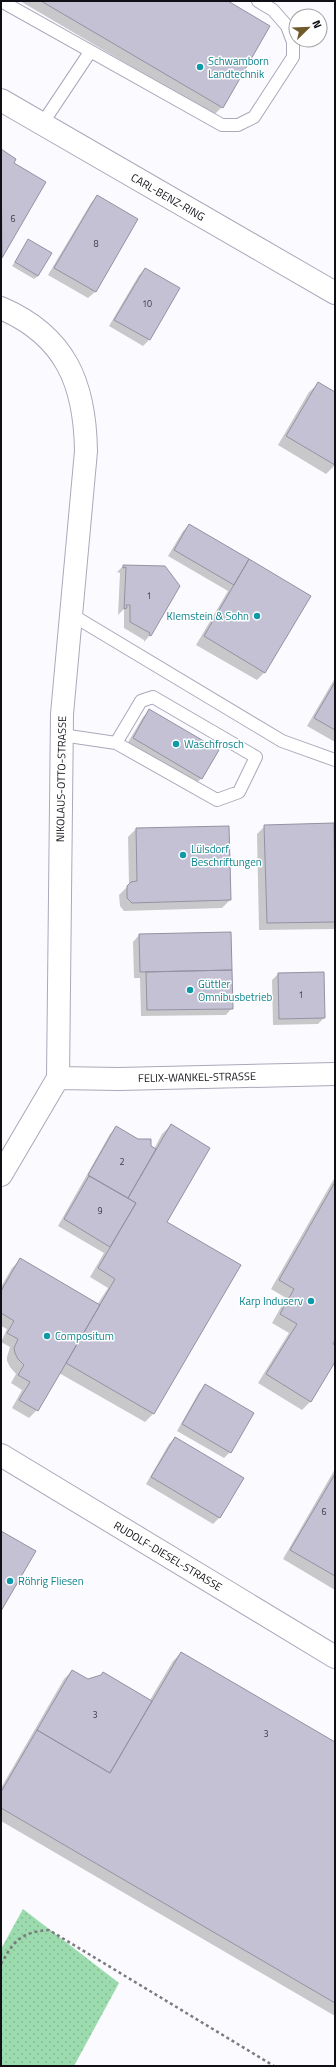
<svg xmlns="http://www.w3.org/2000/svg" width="336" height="2067" font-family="'Titillium Web',sans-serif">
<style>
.grass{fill:url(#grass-dots)}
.shadow{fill:#0003}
.building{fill:#c4c1d4;stroke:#9491a3}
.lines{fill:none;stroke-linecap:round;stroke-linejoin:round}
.service-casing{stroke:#aba8ba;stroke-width:14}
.minor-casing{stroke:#aba8ba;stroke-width:24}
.path{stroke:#7b7a7f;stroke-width:2.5;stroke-dasharray:3 3;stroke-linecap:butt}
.service{stroke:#fff;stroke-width:12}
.minor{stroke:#fff;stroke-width:22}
.culture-dot{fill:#0f9aa8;stroke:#fff;stroke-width:1.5}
.labels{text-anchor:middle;stroke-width:3;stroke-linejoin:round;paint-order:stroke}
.number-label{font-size:9px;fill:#3d3c45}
.culture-label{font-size:11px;fill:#0d838f;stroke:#fff;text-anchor:start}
.street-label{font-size:11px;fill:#100f15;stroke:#fff}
</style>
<defs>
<pattern id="grass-dots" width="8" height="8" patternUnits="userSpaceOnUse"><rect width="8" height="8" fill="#9bdbad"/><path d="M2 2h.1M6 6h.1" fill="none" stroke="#84bb94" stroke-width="1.8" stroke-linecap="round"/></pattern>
</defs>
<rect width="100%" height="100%" fill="#fbfafe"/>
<!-- grass -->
<path class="grass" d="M 23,1909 L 119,1983 L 74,2066 L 1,2066 L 1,1949 Z"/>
<!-- shadow -->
<path class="shadow" d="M 20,1 L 226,1 L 222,107 L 214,115 Z
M 1,151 L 15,159 L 13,163 L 45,182 L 1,257 Z
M 97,196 L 137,220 L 95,292 L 88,298 L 48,275 L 91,203 Z
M 28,241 L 38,276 L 34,279 L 12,266 Z
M 145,269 L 179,289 L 149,340 L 143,346 L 109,326 L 139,275 Z
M 318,384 L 335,394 L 335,465 L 326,474 L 278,445 L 309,392 Z
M 189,525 L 310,596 L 265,672 L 257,680 L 196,645 L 228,591 L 168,556 L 183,531 Z
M 123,566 L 165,567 L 150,635 L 144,642 L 144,640 L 124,628 L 124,609 L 118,615 L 120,573 L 117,572 Z
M 335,678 L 335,742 L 307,726 Z
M 150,710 L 202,778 L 195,784 L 127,744 L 143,717 Z
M 335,824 L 335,929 L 259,930 L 257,834 L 265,826 Z
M 228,827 L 230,900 L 222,908 L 124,911 L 120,906 L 119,895 L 129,885 L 128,837 L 136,829 Z
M 230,933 L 232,1008 L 226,1015 L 141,1016 L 140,978 L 134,978 L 133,942 L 139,935 Z
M 278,974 L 324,1018 L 318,1024 L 273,1025 L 272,980 Z
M 171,1125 L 166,1222 L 240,1265 L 153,1414 L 145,1422 L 59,1373 L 37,1410 L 29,1418 L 12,1408 L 22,1390 L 11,1383 L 16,1374 L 10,1367 L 7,1361 L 7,1357 L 10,1347 L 1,1342 L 7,1329 L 1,1326 L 1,1287 L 12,1268 L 20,1260 L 97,1305 L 108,1288 L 90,1277 L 104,1253 L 58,1226 L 110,1134 L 116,1127 L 154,1149 L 162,1134 Z
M 335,1177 L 335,1338 L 331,1344 L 335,1346 L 335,1360 L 310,1402 L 302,1410 L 258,1383 L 289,1333 L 272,1323 L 286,1298 L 271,1289 Z
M 205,1386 L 230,1452 L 224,1458 L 177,1431 L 199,1392 Z
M 175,1438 L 243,1478 L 219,1518 L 213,1524 L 146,1484 L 169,1444 Z
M 335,1469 L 335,1590 L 283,1559 Z
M 181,1653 L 335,1744 L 335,2016 L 1,1821 L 1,1788 L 64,1679 L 72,1671 L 88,1680 L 150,1700 L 173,1661 Z"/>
<!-- building -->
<path class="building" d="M 41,1 L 228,1 L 270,26 L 223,108 Z
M 1,149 L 16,159 L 14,163 L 46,182 L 2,258 Z
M 97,195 L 138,219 L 96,292 L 54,268 Z
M 28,239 L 52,253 L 38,276 L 15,262 Z
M 145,268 L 180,288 L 150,340 L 114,320 Z
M 318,382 L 335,392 L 335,465 L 286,436 Z
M 189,524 L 249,559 L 234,585 L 174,550 Z
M 249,559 L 311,596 L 265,673 L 204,636 Z
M 123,565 L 165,566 L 180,586 L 151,636 L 149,635 L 150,633 L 130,622 L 130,605 L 126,605 L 127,608 L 124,609 L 126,567 L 123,568 Z
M 335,682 L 335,730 L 314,718 Z
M 149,709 L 219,750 L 202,779 L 133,738 Z
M 334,823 L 335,922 L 267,923 L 264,825 Z
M 229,826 L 231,900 L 132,903 L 127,898 L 127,886 L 131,882 L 137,881 L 136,828 Z
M 231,932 L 232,970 L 140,972 L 139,934 Z
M 232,970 L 233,1009 L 147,1010 L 146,972 Z
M 324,972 L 325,1018 L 279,1019 L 278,973 Z
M 171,1124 L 210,1148 L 167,1222 L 241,1265 L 154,1414 L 66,1363 L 115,1279 L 98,1268 L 136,1203 L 128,1198 Z
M 116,1126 L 138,1139 L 151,1139 L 151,1146 L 156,1149 L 128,1198 L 88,1175 Z
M 89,1176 L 136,1203 L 110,1247 L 64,1219 Z
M 335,1182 L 335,1340 L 333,1344 L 335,1345 L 335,1362 L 311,1402 L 266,1374 L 297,1324 L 280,1314 L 294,1289 L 279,1280 Z
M 20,1258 L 100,1305 L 38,1411 L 19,1400 L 30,1382 L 18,1375 L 24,1365 L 18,1359 L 15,1353 L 14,1348 L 18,1339 L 7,1333 L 14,1321 L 1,1313 L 1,1291 Z
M 205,1384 L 254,1413 L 231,1453 L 182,1424 Z
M 175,1437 L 244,1478 L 220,1518 L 151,1477 Z
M 335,1474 L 335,1576 L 290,1550 Z
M 1,1531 L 36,1551 L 1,1611 Z
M 181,1652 L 335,1742 L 335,2003 L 1,1808 L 1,1792 L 37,1730 L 110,1773 Z
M 72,1670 L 88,1679 L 101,1675 L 103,1672 L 152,1701 L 110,1773 L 37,1730 Z"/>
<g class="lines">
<defs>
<path id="service" d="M 1,1 L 222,125 L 238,125 L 254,117 L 293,57 L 293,42 L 287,26 L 273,10 L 258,1
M 42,124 L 90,52
M 72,615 L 282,741 L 335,760
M 62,735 L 116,743 L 217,800 L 239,792 L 256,757 L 153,697 L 141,701 L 116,743"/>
<path id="minor" d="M 1,100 L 335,293
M 1,308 C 66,336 85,384 86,451 L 62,714 L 58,1078 L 1,1175
M 58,1078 L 119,1079 L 335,1074
M 1,1455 L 335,1657"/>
</defs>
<!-- service casing -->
<use href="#service" class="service-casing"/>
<!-- minor casing -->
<use href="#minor" class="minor-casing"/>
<!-- path -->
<path class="path" d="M 1,1964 C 14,1940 22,1932 49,1930 L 274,2066"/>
<!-- service -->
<use href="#service" class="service"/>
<!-- minor -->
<use href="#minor" class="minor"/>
</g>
<!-- markers -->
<g class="culture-dot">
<circle cx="200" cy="67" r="4"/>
<circle cx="257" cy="616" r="4"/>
<circle cx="176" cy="744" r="4"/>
<circle cx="183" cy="855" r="4"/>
<circle cx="190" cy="990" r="4"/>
<circle cx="311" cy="1301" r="4"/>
<circle cx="47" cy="1336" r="4"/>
<circle cx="10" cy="1581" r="4"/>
</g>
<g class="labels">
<!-- number labels -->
<g class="number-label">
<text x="13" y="222">6</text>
<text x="96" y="247">8</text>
<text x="147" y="307">10</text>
<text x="149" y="599">1</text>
<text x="301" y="998">1</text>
<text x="122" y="1165">2</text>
<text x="100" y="1214">9</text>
<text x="324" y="1515">6</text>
<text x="95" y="1718">3</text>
<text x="266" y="1737">3</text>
</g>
<!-- culture labels -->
<g class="culture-label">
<text x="208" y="65">Schwamborn<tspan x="208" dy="13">Landtechnik</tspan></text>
<text x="249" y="620" text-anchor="end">Klemstein &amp; Sohn</text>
<text x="184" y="748">Waschfrosch</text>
<text x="191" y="853">Lülsdorf<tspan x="191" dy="13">Beschriftungen</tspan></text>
<text x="198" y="988">Güttler<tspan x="198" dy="13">Omnibusbetrieb</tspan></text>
<text x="303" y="1305" text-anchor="end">Karp Induserv</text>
<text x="55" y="1340">Compositum</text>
<text x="18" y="1585">Röhrig Fliesen</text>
</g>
<!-- street labels -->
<g class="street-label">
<text transform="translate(168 197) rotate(30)" y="4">CARL-BENZ-RING</text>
<text transform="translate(61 779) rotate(-89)" y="4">NIKOLAUS-OTTO-STRASSE</text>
<text transform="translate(197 1077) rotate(-1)" y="4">FELIX-WANKEL-STRASSE</text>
<text transform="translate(168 1556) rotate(31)" y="4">RUDOLF-DIESEL-STRASSE</text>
</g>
</g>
<!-- border -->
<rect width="336" height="2067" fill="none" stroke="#100f15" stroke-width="4"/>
<!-- north arrow -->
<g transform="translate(308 28) rotate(67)"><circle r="19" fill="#ffffff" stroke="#9f9fa1"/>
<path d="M0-3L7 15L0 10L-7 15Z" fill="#705a2a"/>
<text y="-6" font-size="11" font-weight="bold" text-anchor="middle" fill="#100f15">N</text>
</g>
</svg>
